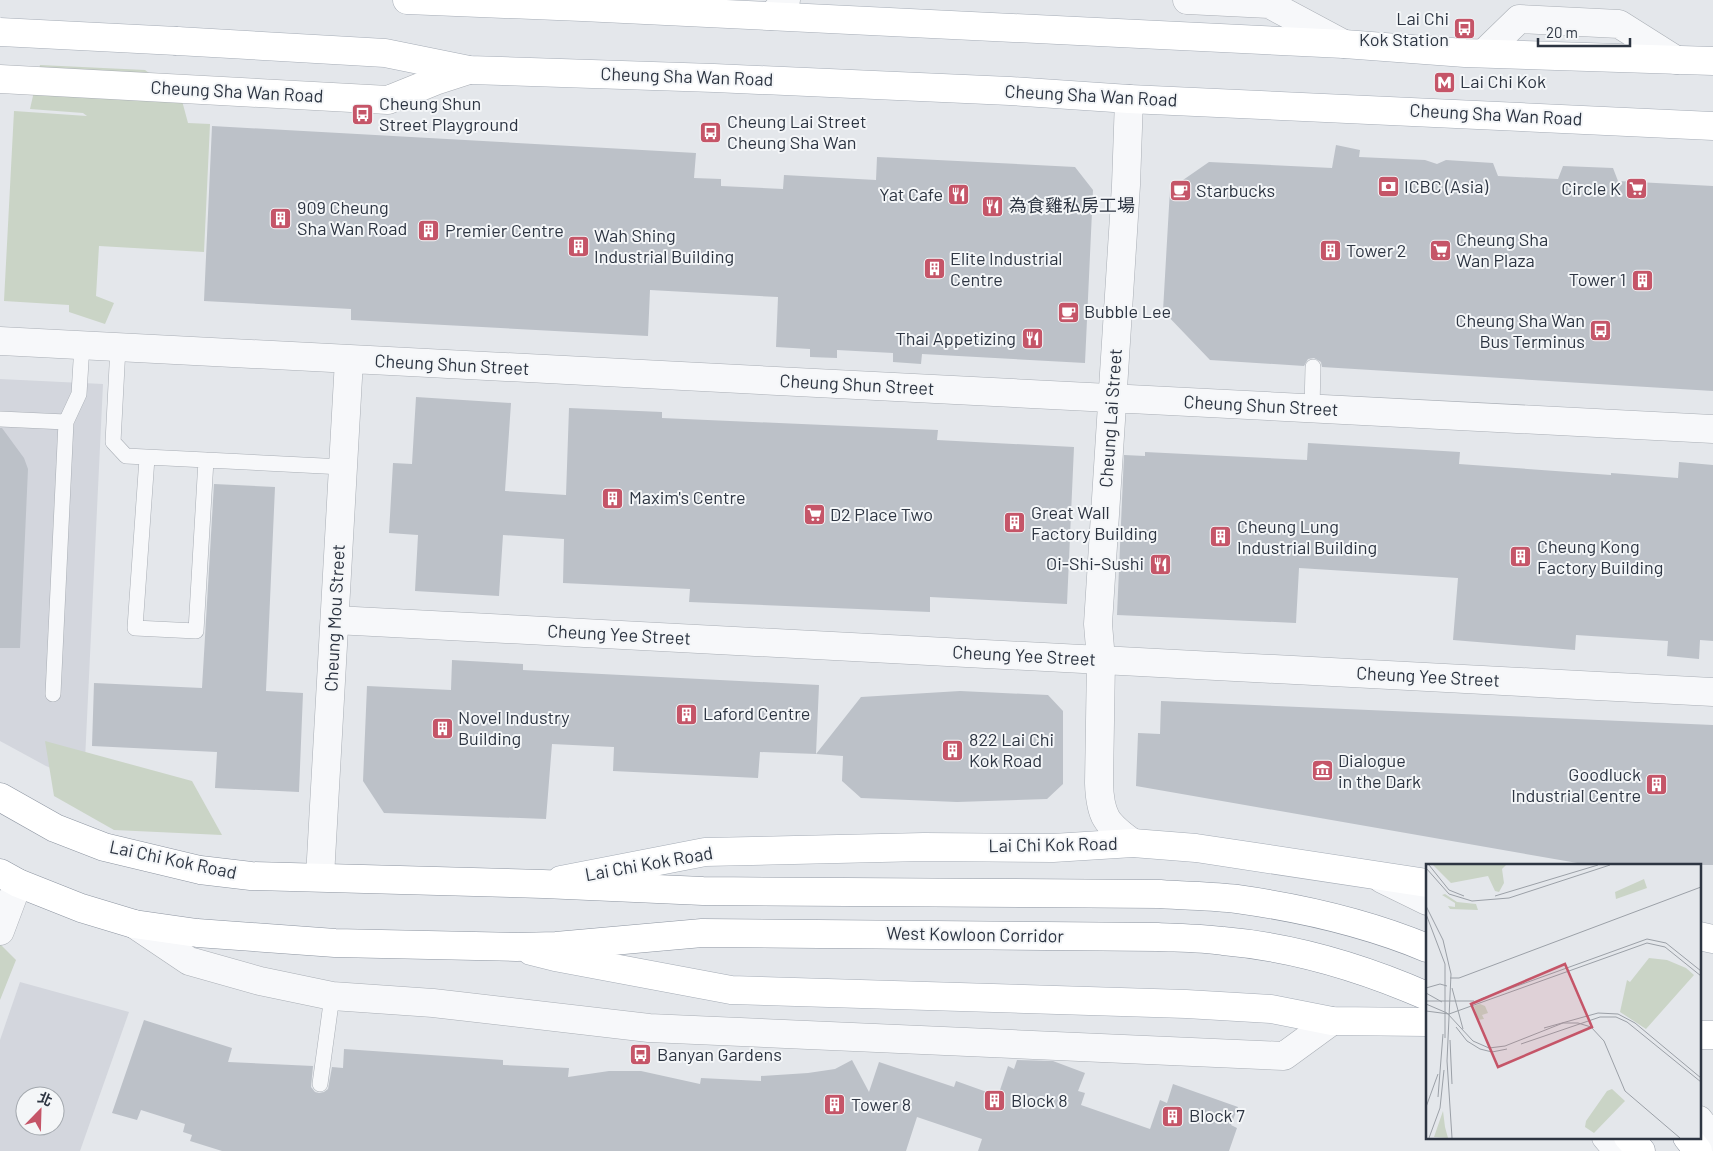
<svg xmlns="http://www.w3.org/2000/svg" width="1713" height="1151" font-family="Barlow,'Noto Sans TC',sans-serif">
<style>
.built{fill:#d3d6dd;fill-rule:evenodd}
.green{fill:#cad4c6}
.building{fill:#bcc1c8}
.lines{fill:none;stroke-linecap:round;stroke-linejoin:round}
.service-casing{stroke:#a9aeb5;stroke-width:16}
.minor-casing{stroke:#a9aeb5;stroke-width:29}
.tertiary-casing{stroke:#a9aeb5;stroke-width:29}
.secondary-casing{stroke:#a9aeb5;stroke-width:29}
.primary-casing{stroke:#a5acb6;stroke-width:29}
.trunk-casing{stroke:#8d95a1;stroke-width:29}
.service{stroke:#f7f8fa;stroke-width:15}
.minor{stroke:#f7f8fa;stroke-width:28}
.tertiary{stroke:#f7f8fa;stroke-width:28}
.secondary{stroke:#fff;stroke-width:28}
.primary{stroke:#fff;stroke-width:28}
.trunk{stroke:#fff;stroke-width:28}
.primary-bridge-casing{stroke:#a5acb6;stroke-width:29;stroke-linecap:butt}
.primary-bridge{stroke:#fff;stroke-width:28}
.labels{text-anchor:middle;stroke-width:4;stroke-linejoin:round;paint-order:stroke}
.poi-label{font-size:18px;fill:#2d3542;stroke:#f4f6f8;text-anchor:start}
.street-label{font-size:18px;fill:#2d3542;stroke:#f4f6f8}
.inset-road{fill:none;stroke:#9ba0a7;stroke-width:1}
.view{fill:#c55568;fill-opacity:0.15;stroke:#c55568;stroke-width:2.5}
.inset-edge{fill:none;stroke:#2d3542;stroke-width:2.5}
</style>
<rect width="100%" height="100%" fill="#e4e7eb"/>
<!-- built -->
<path class="built" d="M 0,379 L 103,384 L 84,781 L 46,766 L 0,741 Z
M 20,982 L 129,1012 L 80,1151 L 0,1151 L 0,1040 ZM 25,1096 L 55,1096 L 55,1126 L 25,1126 Z"/>
<!-- green -->
<path class="green" d="M 40,65 L 145,70 L 181,97 L 188,123 L 210,124 L 204,252 L 99,246 L 96,296 L 114,303 L 105,324 L 69,312 L 69,305 L 4,301 L 14,111 L 87,116 L 83,113 L 30,109 Z
M 45,741 L 192,781 L 222,835 L 114,830 L 54,796 Z
M 0,944 L 16,960 L 0,1000 Z"/>
<!-- building -->
<path class="building" d="M 212,126 L 696,153 L 694,178 L 721,179 L 721,186 L 783,189 L 784,175 L 876,180 L 877,157 L 1075,167 L 1093,190 L 1085,363 L 922,354 L 921,364 L 893,362 L 893,353 L 837,350 L 837,358 L 810,357 L 810,349 L 776,347 L 778,297 L 650,290 L 648,336 L 351,320 L 351,309 L 204,301 Z
M 1336,145 L 1360,150 L 1359,157 L 1425,160 L 1437,164 L 1446,160 L 1493,163 L 1498,176 L 1558,179 L 1563,166 L 1613,168 L 1618,181 L 1713,186 L 1713,391 L 1322,367 L 1321,362 L 1314,358 L 1308,359 L 1304,366 L 1210,360 L 1163,311 L 1170,189 L 1209,162 L 1332,168 Z
M 416,397 L 511,403 L 505,491 L 566,495 L 569,408 L 662,412 L 662,418 L 938,430 L 937,440 L 1074,447 L 1067,604 L 930,597 L 930,612 L 689,602 L 690,589 L 563,583 L 564,539 L 503,535 L 499,596 L 415,591 L 418,535 L 389,533 L 393,463 L 412,464 Z
M 0,428 L 2,428 L 24,458 L 28,469 L 20,648 L 0,648 Z
M 1308,443 L 1460,452 L 1459,464 L 1611,475 L 1611,473 L 1678,478 L 1679,462 L 1713,465 L 1713,641 L 1700,640 L 1699,659 L 1667,656 L 1668,641 L 1576,635 L 1575,650 L 1453,640 L 1458,578 L 1299,568 L 1296,623 L 1117,615 L 1124,455 L 1145,456 L 1145,452 L 1307,460 Z
M 214,484 L 275,487 L 266,691 L 303,693 L 299,792 L 215,788 L 217,752 L 92,746 L 94,683 L 202,688 Z
M 452,660 L 523,664 L 523,670 L 819,685 L 816,754 L 760,752 L 758,778 L 613,771 L 614,747 L 552,744 L 546,819 L 384,813 L 363,781 L 367,686 L 451,690 Z
M 960,691 L 1048,695 L 1063,711 L 1063,784 L 1047,799 L 957,802 L 861,798 L 842,781 L 843,756 L 816,754 L 861,697 Z
M 1161,701 L 1713,725 L 1713,865 L 1589,865 L 1136,786 L 1138,733 L 1160,734 Z
M 144,1020 L 232,1048 L 228,1062 L 313,1066 L 311,1087 L 315,1092 L 319,1093 L 324,1092 L 328,1089 L 332,1067 L 343,1068 L 344,1049 L 503,1060 L 503,1065 L 569,1068 L 568,1077 L 609,1071 L 641,1071 L 700,1084 L 701,1078 L 761,1081 L 761,1076 L 808,1073 L 835,1069 L 852,1060 L 869,1092 L 879,1062 L 954,1087 L 956,1081 L 998,1096 L 1008,1066 L 1014,1069 L 1017,1060 L 1053,1061 L 1085,1073 L 1078,1091 L 1085,1093 L 1081,1105 L 1150,1129 L 1160,1100 L 1167,1103 L 1173,1084 L 1238,1107 L 1231,1125 L 1237,1128 L 1229,1151 L 978,1151 L 982,1139 L 917,1117 L 906,1151 L 222,1151 L 190,1141 L 192,1135 L 183,1132 L 185,1124 L 141,1110 L 137,1120 L 112,1113 Z"/>
<g class="lines">
<defs>
<path id="service" d="M 118,347 L 113,442 L 126,456 L 343,467
M 1312,408 L 1313,367
M 0,419 L 66,422
M 147,458 L 135,628 L 196,631 L 206,460
M 53,694 L 66,422 L 79,394 L 82,345
M 320,1084 L 332,996"/>
<path id="minor" d="M 1187,0 L 1269,4 L 1344,44
M 772,16 L 786,0
M 1484,53 L 1519,19 L 1619,24 L 1676,60
M 1129,99 L 1126,185 L 1098,624 L 1101,660 L 1099,783 C 1100,816 1106,824 1133,843
M 0,341 L 1713,429
M 335,620 L 1713,692
M 320,877 L 349,360
M 134,924 L 189,961 L 260,981 L 332,996 L 433,1003 L 649,1028 L 1284,1056 L 1332,1021
M 0,931 L 18,883"/>
<path id="tertiary" d="M 1382,879 L 1427,901
M 1699,1120 L 1713,1138
M 1606,1137 L 1618,1151"/>
<path id="secondary" d="M 0,79 L 388,100 L 435,81 L 469,70"/>
<path id="primary" d="M 407,0 L 582,7 L 1344,44 L 1465,53 L 1713,61
M 177,41 L 385,53 L 469,70 L 714,78 L 1010,91 L 1129,99 L 1713,126
M 561,880 L 705,852 L 924,847 L 1053,848 L 1133,843 L 1196,848 L 1427,883
M 1699,936 L 1713,939
M 531,951 L 555,957 L 731,990 L 1186,1004 L 1271,1009 L 1332,1021 L 1427,1022
M 1699,1035 L 1713,1035"/>
<path id="trunk" d="M 0,797 L 55,828 L 104,847 L 200,870 L 251,876 L 543,884 L 703,891 L 1160,894 C 1185,896 1212,896 1237,899 C 1301,908 1367,923 1427,948
M 0,873 L 18,883 L 81,908 L 134,924 L 197,933 L 335,943 L 516,947 L 556,946 L 702,933 L 1158,937 C 1180,938 1202,938 1223,941 C 1293,947 1363,968 1427,996
M 1628,1137 L 1641,1151
M 1687,1137 L 1698,1151"/>
</defs>
<!-- service casing -->
<use href="#service" class="service-casing"/>
<!-- minor casing -->
<use href="#minor" class="minor-casing"/>
<!-- tertiary casing -->
<use href="#tertiary" class="tertiary-casing"/>
<!-- secondary casing -->
<use href="#secondary" class="secondary-casing"/>
<!-- primary casing -->
<use href="#primary" class="primary-casing"/>
<!-- trunk casing -->
<use href="#trunk" class="trunk-casing"/>
<!-- service -->
<use href="#service" class="service"/>
<!-- minor -->
<use href="#minor" class="minor"/>
<!-- tertiary -->
<use href="#tertiary" class="tertiary"/>
<!-- secondary -->
<use href="#secondary" class="secondary"/>
<!-- primary -->
<use href="#primary" class="primary"/>
<!-- trunk -->
<use href="#trunk" class="trunk"/>
<defs>
<path id="primary-bridge" d="M 0,32 L 177,41"/>
</defs>
<!-- primary-bridge casing -->
<use href="#primary-bridge" class="primary-bridge-casing"/>
<!-- primary-bridge -->
<use href="#primary-bridge" class="primary-bridge"/>
</g>
<!-- icons -->
<defs>
<symbol id="bus-square" viewBox="-11 -11 22 22"><rect x="-9" y="-9" width="18" height="18" rx="4" fill="#c55568" stroke="#f4f6f8"/><path d="M-5-6H5V4H4V6H2V4H-2V6H-4V4H-5ZM-3.5-4V0h7V-4ZM-3.5 1.2v1.5H-2V1.2ZM2 1.2v1.5H3.5V1.2Z" fill="#fff"/></symbol>
<symbol id="metro-square" viewBox="-11 -11 22 22"><rect x="-9" y="-9" width="18" height="18" rx="4" fill="#c55568" stroke="#f4f6f8"/><path d="M-5.5 5V-5H-3L0 0L3-5H5.5V5H3V-.5L0 4L-3-.5V5Z" fill="#fff"/></symbol>
<symbol id="bank-square" viewBox="-11 -11 22 22"><rect x="-9" y="-9" width="18" height="18" rx="4" fill="#c55568" stroke="#f4f6f8"/><path d="M-6-4H6V4H-6ZM0-2.3a2.3 2.3 0 1 0 0 4.6a2.3 2.3 0 1 0 0-4.6Z" fill="#fff"/></symbol>
<symbol id="supermarket-square" viewBox="-11 -11 22 22"><rect x="-9" y="-9" width="18" height="18" rx="4" fill="#c55568" stroke="#f4f6f8"/><path d="M-6-5.5h2.5l.6 2H6L4.5 2H-2.5L-4.4-4H-6ZM-1.5 3.2a1.3 1.3 0 1 0 .1 0ZM3 3.2a1.3 1.3 0 1 0 .1 0Z" fill="#fff"/></symbol>
<symbol id="cafe-square" viewBox="-11 -11 22 22"><rect x="-9" y="-9" width="18" height="18" rx="4" fill="#c55568" stroke="#f4f6f8"/><path d="M-5.5-4.5H6V0H3Q3 3.5 0 3.5H-2.5Q-5.5 3.5-5.5 0ZM3-3.2v2h1.7v-2ZM-6 4.5H4V6H-6Z" fill="#fff"/></symbol>
<symbol id="restaurant-square" viewBox="-11 -11 22 22"><rect x="-9" y="-9" width="18" height="18" rx="4" fill="#c55568" stroke="#f4f6f8"/><path d="M-5-6h1v4h1v-4h1v4h1v-4h1v5L-1.5 .5V6h-2V.5L-5-1ZM5-6V6H3V1.5H1.5Q1.5-4 5-6Z" fill="#fff"/></symbol>
<symbol id="building-square" viewBox="-11 -11 22 22"><rect x="-9" y="-9" width="18" height="18" rx="4" fill="#c55568" stroke="#f4f6f8"/><path d="M-4-6H4V6H1V3H-1V6H-4ZM-2.5-4.3h1.7v1.8h-1.7ZM.8-4.3h1.7v1.8H.8ZM-2.5-1h1.7V.8h-1.7ZM.8-1h1.7V.8H.8Z" fill="#fff"/></symbol>
<symbol id="museum-square" viewBox="-11 -11 22 22"><rect x="-9" y="-9" width="18" height="18" rx="4" fill="#c55568" stroke="#f4f6f8"/><path d="M0-6L6-3V-2H-6V-3ZM-5-1h2V3h-2ZM-1-1h2V3h-2ZM3-1h2V3H3ZM-6 4H6V6H-6Z" fill="#fff"/></symbol>
</defs>
<g fill-rule="evenodd">
<use href="#bus-square" x="1452" y="16" width="25" height="25"/>
<use href="#metro-square" x="1432" y="70" width="25" height="25"/>
<use href="#bus-square" x="350" y="102" width="25" height="25"/>
<use href="#bus-square" x="698" y="120" width="25" height="25"/>
<use href="#bank-square" x="1376" y="174" width="25" height="25"/>
<use href="#supermarket-square" x="1624" y="176" width="25" height="25"/>
<use href="#cafe-square" x="1168" y="178" width="25" height="25"/>
<use href="#restaurant-square" x="946" y="182" width="25" height="25"/>
<use href="#restaurant-square" x="980" y="194" width="25" height="25"/>
<use href="#building-square" x="268" y="206" width="25" height="25"/>
<use href="#building-square" x="416" y="218" width="25" height="25"/>
<use href="#building-square" x="566" y="234" width="25" height="25"/>
<use href="#supermarket-square" x="1428" y="238" width="25" height="25"/>
<use href="#building-square" x="1318" y="238" width="25" height="25"/>
<use href="#building-square" x="922" y="256" width="25" height="25"/>
<use href="#building-square" x="1630" y="268" width="25" height="25"/>
<use href="#cafe-square" x="1056" y="300" width="25" height="25"/>
<use href="#bus-square" x="1588" y="318" width="25" height="25"/>
<use href="#restaurant-square" x="1020" y="326" width="25" height="25"/>
<use href="#building-square" x="600" y="486" width="25" height="25"/>
<use href="#supermarket-square" x="802" y="502" width="25" height="25"/>
<use href="#building-square" x="1002" y="510" width="25" height="25"/>
<use href="#building-square" x="1208" y="524" width="25" height="25"/>
<use href="#building-square" x="1508" y="544" width="25" height="25"/>
<use href="#restaurant-square" x="1148" y="552" width="25" height="25"/>
<use href="#building-square" x="674" y="702" width="25" height="25"/>
<use href="#building-square" x="430" y="716" width="25" height="25"/>
<use href="#building-square" x="940" y="738" width="25" height="25"/>
<use href="#museum-square" x="1310" y="758" width="25" height="25"/>
<use href="#building-square" x="1644" y="772" width="25" height="25"/>
<use href="#bus-square" x="628" y="1042" width="25" height="25"/>
<use href="#building-square" x="982" y="1088" width="25" height="25"/>
<use href="#building-square" x="822" y="1092" width="25" height="25"/>
<use href="#building-square" x="1160" y="1104" width="25" height="25"/>
</g>
<g class="labels">
<!-- poi labels -->
<g class="poi-label">
<text x="1449" y="25" text-anchor="end">Lai Chi<tspan x="1449" dy="21">Kok Station</tspan></text>
<text x="1460" y="88">Lai Chi Kok</text>
<text x="379" y="110">Cheung Shun<tspan x="379" dy="21">Street Playground</tspan></text>
<text x="727" y="128">Cheung Lai Street<tspan x="727" dy="21">Cheung Sha Wan</tspan></text>
<text x="1404" y="193">ICBC (Asia)</text>
<text x="1621" y="195" text-anchor="end">Circle K</text>
<text x="1196" y="197">Starbucks</text>
<text x="943" y="201" text-anchor="end">Yat Cafe</text>
<text x="1009" y="212">為食雞私房工場</text>
<text x="297" y="214">909 Cheung<tspan x="297" dy="21">Sha Wan Road</tspan></text>
<text x="445" y="237">Premier Centre</text>
<text x="594" y="242">Wah Shing<tspan x="594" dy="21">Industrial Building</tspan></text>
<text x="1456" y="246">Cheung Sha<tspan x="1456" dy="21">Wan Plaza</tspan></text>
<text x="1346" y="257">Tower 2</text>
<text x="950" y="265">Elite Industrial<tspan x="950" dy="21">Centre</tspan></text>
<text x="1626" y="286" text-anchor="end">Tower 1</text>
<text x="1084" y="318">Bubble Lee</text>
<text x="1585" y="327" text-anchor="end">Cheung Sha Wan<tspan x="1585" dy="21">Bus Terminus</tspan></text>
<text x="1016" y="345" text-anchor="end">Thai Appetizing</text>
<text x="629" y="504">Maxim's Centre</text>
<text x="1031" y="519">Great Wall<tspan x="1031" dy="21">Factory Building</tspan></text>
<text x="830" y="521">D2 Place Two</text>
<text x="1237" y="533">Cheung Lung<tspan x="1237" dy="21">Industrial Building</tspan></text>
<text x="1537" y="553">Cheung Kong<tspan x="1537" dy="21">Factory Building</tspan></text>
<text x="1144" y="570" text-anchor="end">Oi-Shi-Sushi</text>
<text x="703" y="720">Laford Centre</text>
<text x="458" y="724">Novel Industry<tspan x="458" dy="21">Building</tspan></text>
<text x="969" y="746">822 Lai Chi<tspan x="969" dy="21">Kok Road</tspan></text>
<text x="1338" y="767">Dialogue<tspan x="1338" dy="21">in the Dark</tspan></text>
<text x="1641" y="781" text-anchor="end">Goodluck<tspan x="1641" dy="21">Industrial Centre</tspan></text>
<text x="657" y="1061">Banyan Gardens</text>
<text x="1011" y="1107">Block 8</text>
<text x="851" y="1111">Tower 8</text>
<text x="1189" y="1122">Block 7</text>
</g>
<!-- street labels -->
<g class="street-label">
<text transform="translate(687 77) rotate(2)" y="6">Cheung Sha Wan Road</text>
<text transform="translate(237 92) rotate(3)" y="6">Cheung Sha Wan Road</text>
<text transform="translate(1091 96) rotate(3)" y="6">Cheung Sha Wan Road</text>
<text transform="translate(1496 115) rotate(3)" y="6">Cheung Sha Wan Road</text>
<text transform="translate(452 365) rotate(3)" y="6">Cheung Shun Street</text>
<text transform="translate(857 385) rotate(3)" y="6">Cheung Shun Street</text>
<text transform="translate(1261 406) rotate(3)" y="6">Cheung Shun Street</text>
<text transform="translate(1111 418) rotate(-86)" y="6">Cheung Lai Street</text>
<text transform="translate(335 618) rotate(-87)" y="6">Cheung Mou Street</text>
<text transform="translate(619 635) rotate(3)" y="6">Cheung Yee Street</text>
<text transform="translate(1024 656) rotate(3)" y="6">Cheung Yee Street</text>
<text transform="translate(1428 677) rotate(3)" y="6">Cheung Yee Street</text>
<text transform="translate(1053 845) rotate(-1)" y="6">Lai Chi Kok Road</text>
<text transform="translate(173 860) rotate(12)" y="6">Lai Chi Kok Road</text>
<text transform="translate(649 864) rotate(-10)" y="6">Lai Chi Kok Road</text>
<text transform="translate(975 935) rotate(1)" y="6">West Kowloon Corridor</text>
</g>
</g>
<!-- overview -->
<g transform="translate(1426 864)">
<rect width="275" height="275" fill="#e4e7eb"/>
<path d="M 7,1 L 80,1 L 76,5 L 78,19 L 73,28 L 69,27 L 62,12 L 25,19 ZM 218,15 L 221,24 L 190,35 L 189,28 ZM 19,30 L 31,38 L 50,40 L 52,46 L 24,45 L 22,42 L 29,43 L 29,39 L 16,31 ZM 223,94 L 241,96 L 260,104 L 268,111 L 220,165 L 194,148 L 201,116 L 204,118 ZM 54,140 L 59,142 L 62,149 L 56,151 L 58,155 L 52,156 L 48,142 ZM 186,225 L 199,237 L 168,269 L 159,263 L 160,257 L 181,227 ZM 17,247 L 19,263 L 22,274 L 8,273 Z" fill="#cad4c6"/>
<path class="inset-road" d="M 3,1 L 23,26 L 38,32M 0,4 L 23,30 L 46,37 L 83,34 L 184,1M 69,32 L 172,1M 0,42 L 17,76 L 25,110 L 21,197 L 26,274M 0,50 L 19,100 L 19,174M 24,114 L 33,114 L 275,23M 0,124 L 14,120 L 21,122M 26,124 L 37,165M 0,129 L 16,138M 55,135 L 221,75 L 240,79 L 275,107M 0,137 L 48,137M 0,140 L 21,149 L 47,177 L 63,184 L 79,182 L 137,159 L 152,159 L 165,163 L 178,177 L 199,227 L 254,274M 0,147 L 23,150 L 221,79 L 239,83 L 275,112M 30,163 L 41,177 L 54,185 L 66,188 L 81,185M 118,164 L 172,149 L 192,150 L 209,159 L 275,214M 24,176 L 26,220M 95,180 L 174,153 L 190,153 L 201,158 L 275,218M 12,233 L 17,170M 0,243 L 12,210M 3,274 L 14,244 L 18,206"/>
<path class="view" d="M 139,100 L 166,163 L 72,203 L 45,140 Z"/>
<rect width="275" height="275" class="inset-edge"/>
</g>
<!-- north arrow -->
<g transform="translate(40 1111) rotate(23)"><circle r="24" fill="#f4f6f8" stroke="#a4a9af"/>
<path d="M0-4L9 19L0 12L-9 19Z" fill="#c55568"/>
<text y="-8" font-size="14" font-weight="bold" text-anchor="middle" fill="#2d3542">北</text>
</g>
<!-- scale -->
<path d="M1538 38v8h92v-8" fill="none" stroke="#2d3542" stroke-width="2.5"/>
<text x="1546" y="38" font-size="15" fill="#2d3542" stroke="#f4f6f8" stroke-width="4" paint-order="stroke">20 m</text>
</svg>
